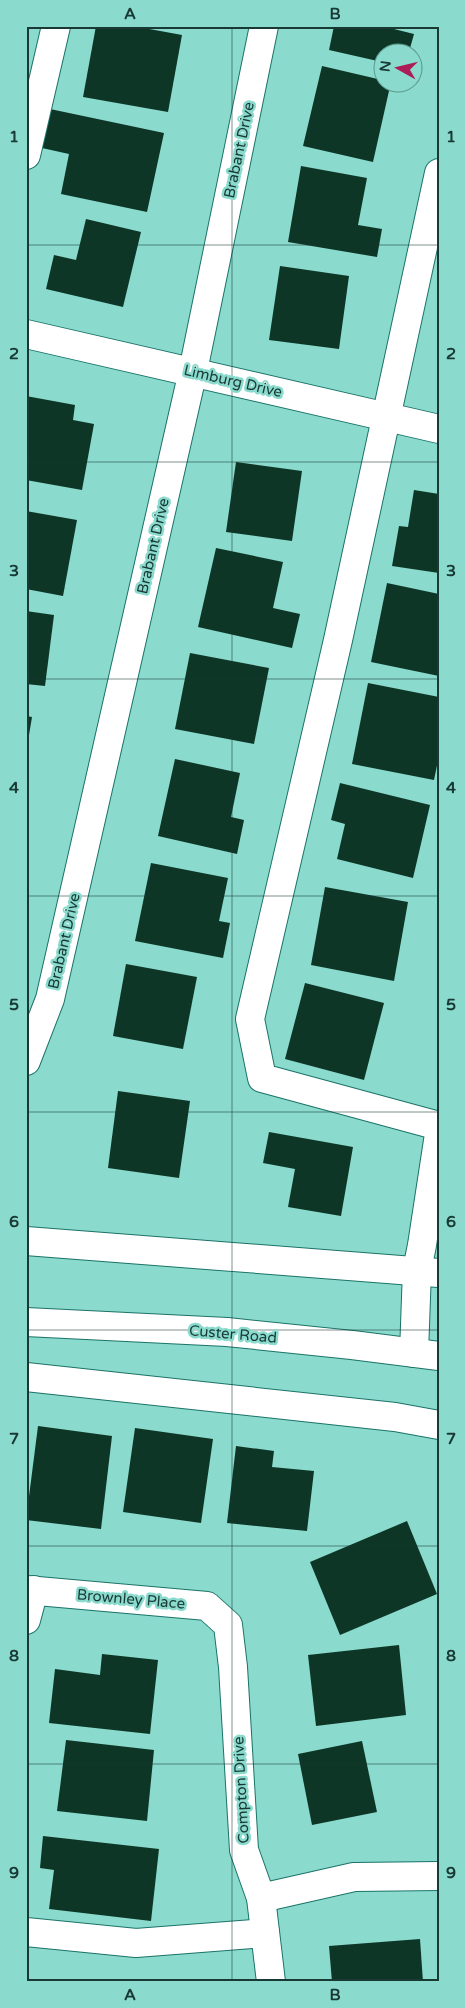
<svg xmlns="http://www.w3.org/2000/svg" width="465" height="2008" font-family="'Varela Round',sans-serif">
<rect width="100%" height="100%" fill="#8adacd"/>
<g fill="#0e3626">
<polygon points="96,26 133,26 182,35 168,112 83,97"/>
<polygon points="334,26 391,26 390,28 414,34 409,52 382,52 382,62 329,50"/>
<polygon points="322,66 382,80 382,82 391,82 373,162 303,146"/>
<polygon points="50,109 164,133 147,212 61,194 69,154 42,148"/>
<polygon points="301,166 367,178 358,225 382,229 377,257 288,242"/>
<polygon points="86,219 141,232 123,307 46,289 54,255 76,260"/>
<polygon points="280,266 349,276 339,349 269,340"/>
<polygon points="26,396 75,405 73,420 94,424 82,490 26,480"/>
<polygon points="236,462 302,471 292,541 226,532"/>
<polygon points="414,490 439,494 439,573 392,566 399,526 408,527"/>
<polygon points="26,511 77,520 63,596 26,589"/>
<polygon points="216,548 283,562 273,608 300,614 292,648 198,627"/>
<polygon points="387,583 439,594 439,676 371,662"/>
<polygon points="26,611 54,615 45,686 26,684"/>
<polygon points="190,653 269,668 254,744 175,729"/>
<polygon points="368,683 439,697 439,756 434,780 352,764"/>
<polygon points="26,716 32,717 27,747 26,747"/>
<polygon points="175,759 240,773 231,817 244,820 237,854 158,836"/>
<polygon points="340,783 430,805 413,878 337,859 345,824 331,820"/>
<polygon points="151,863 228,878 219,921 230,923 223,958 135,941"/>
<polygon points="325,887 408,902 394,981 311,965"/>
<polygon points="126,964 197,977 183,1049 113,1036"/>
<polygon points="305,983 384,1003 364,1080 285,1059"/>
<polygon points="118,1091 190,1101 179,1178 108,1168"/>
<polygon points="269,1132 353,1147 341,1216 288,1207 295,1169 263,1163"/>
<polygon points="38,1426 112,1436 101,1529 26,1520"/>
<polygon points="135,1428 213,1439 201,1523 123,1512"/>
<polygon points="236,1446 274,1451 272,1467 314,1471 307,1531 227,1523"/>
<polygon points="407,1521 437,1594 340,1635 310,1562"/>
<polygon points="399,1645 406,1715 316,1726 308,1655"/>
<polygon points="102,1654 158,1660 150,1734 49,1723 55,1669 100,1675"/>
<polygon points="66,1740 154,1750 147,1821 57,1811"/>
<polygon points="362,1741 377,1812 312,1825 298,1754"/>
<polygon points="43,1836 159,1849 151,1921 49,1909 54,1870 40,1868"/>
<polygon points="420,1939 423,1982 332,1982 329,1946"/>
</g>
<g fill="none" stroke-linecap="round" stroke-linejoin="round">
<defs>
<g id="minor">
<polyline points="26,155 56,26"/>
<polyline points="439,173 338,640 250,1019 262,1078 439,1126"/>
<polyline points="26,334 439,429"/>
<polyline points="26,1061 50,999 193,371 264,26"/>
<polyline points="414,1353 417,1270 422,1245 439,1134"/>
<polyline points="26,1377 395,1417 439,1425"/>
<polyline points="26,1590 207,1606 228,1625 233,1667 244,1850 261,1898 271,1982"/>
<polyline points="26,1620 34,1590"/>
<polyline points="261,1898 354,1877 439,1876"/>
<polyline points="26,1932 136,1943 265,1933"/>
</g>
<g id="major">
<polyline points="26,1241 439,1273"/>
<polyline points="26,1322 227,1332 352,1345 439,1356"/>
</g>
</defs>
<use href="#minor" stroke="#1b7368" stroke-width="30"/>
<use href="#major" stroke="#1b7368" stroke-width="30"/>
<use href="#minor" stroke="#fff" stroke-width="28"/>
<use href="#major" stroke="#fff" stroke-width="28"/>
</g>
<path fill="none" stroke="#183934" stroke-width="1" stroke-opacity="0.55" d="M 232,26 L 232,1982M 26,245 L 439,245M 26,462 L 439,462M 26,679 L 439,679M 26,896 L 439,896M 26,1112 L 439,1112M 26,1330 L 439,1330M 26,1546 L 439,1546M 26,1764 L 439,1764"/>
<g text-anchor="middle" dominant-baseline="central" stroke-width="5" stroke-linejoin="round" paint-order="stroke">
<g font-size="15" fill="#183934" stroke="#8adacd">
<text transform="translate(239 150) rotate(-78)">Brabant Drive</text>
<text transform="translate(233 381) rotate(13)">Limburg Drive</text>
<text transform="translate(153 546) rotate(-77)">Brabant Drive</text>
<text transform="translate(64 941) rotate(-77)">Brabant Drive</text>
<text transform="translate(233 1334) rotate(5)">Custer Road</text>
<text transform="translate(131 1599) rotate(5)">Brownley Place</text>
<text transform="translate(241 1790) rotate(-93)">Compton Drive</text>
</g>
</g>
<rect width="465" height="2008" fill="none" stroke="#8adacd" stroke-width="55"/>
<g transform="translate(398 68) rotate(278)"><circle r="24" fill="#8adacd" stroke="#5c9a90"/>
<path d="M0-4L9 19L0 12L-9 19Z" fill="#ac1d57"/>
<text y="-8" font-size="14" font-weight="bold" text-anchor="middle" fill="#183934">N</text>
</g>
<rect x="28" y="28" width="410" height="1952" fill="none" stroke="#183934" stroke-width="2"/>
<g font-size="16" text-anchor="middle" font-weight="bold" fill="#183934">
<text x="130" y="19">A</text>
<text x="335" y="19">B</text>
<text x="14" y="142">1</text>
<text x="451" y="142">1</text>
<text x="14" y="359">2</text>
<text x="451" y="359">2</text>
<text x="14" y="576">3</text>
<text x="451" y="576">3</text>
<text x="14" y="793">4</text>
<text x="451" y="793">4</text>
<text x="14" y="1010">5</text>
<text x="451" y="1010">5</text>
<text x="14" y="1227">6</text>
<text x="451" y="1227">6</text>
<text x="14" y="1444">7</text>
<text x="451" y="1444">7</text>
<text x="14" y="1661">8</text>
<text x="451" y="1661">8</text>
<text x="14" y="1878">9</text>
<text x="451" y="1878">9</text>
<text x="130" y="2000">A</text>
<text x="335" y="2000">B</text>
</g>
</svg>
